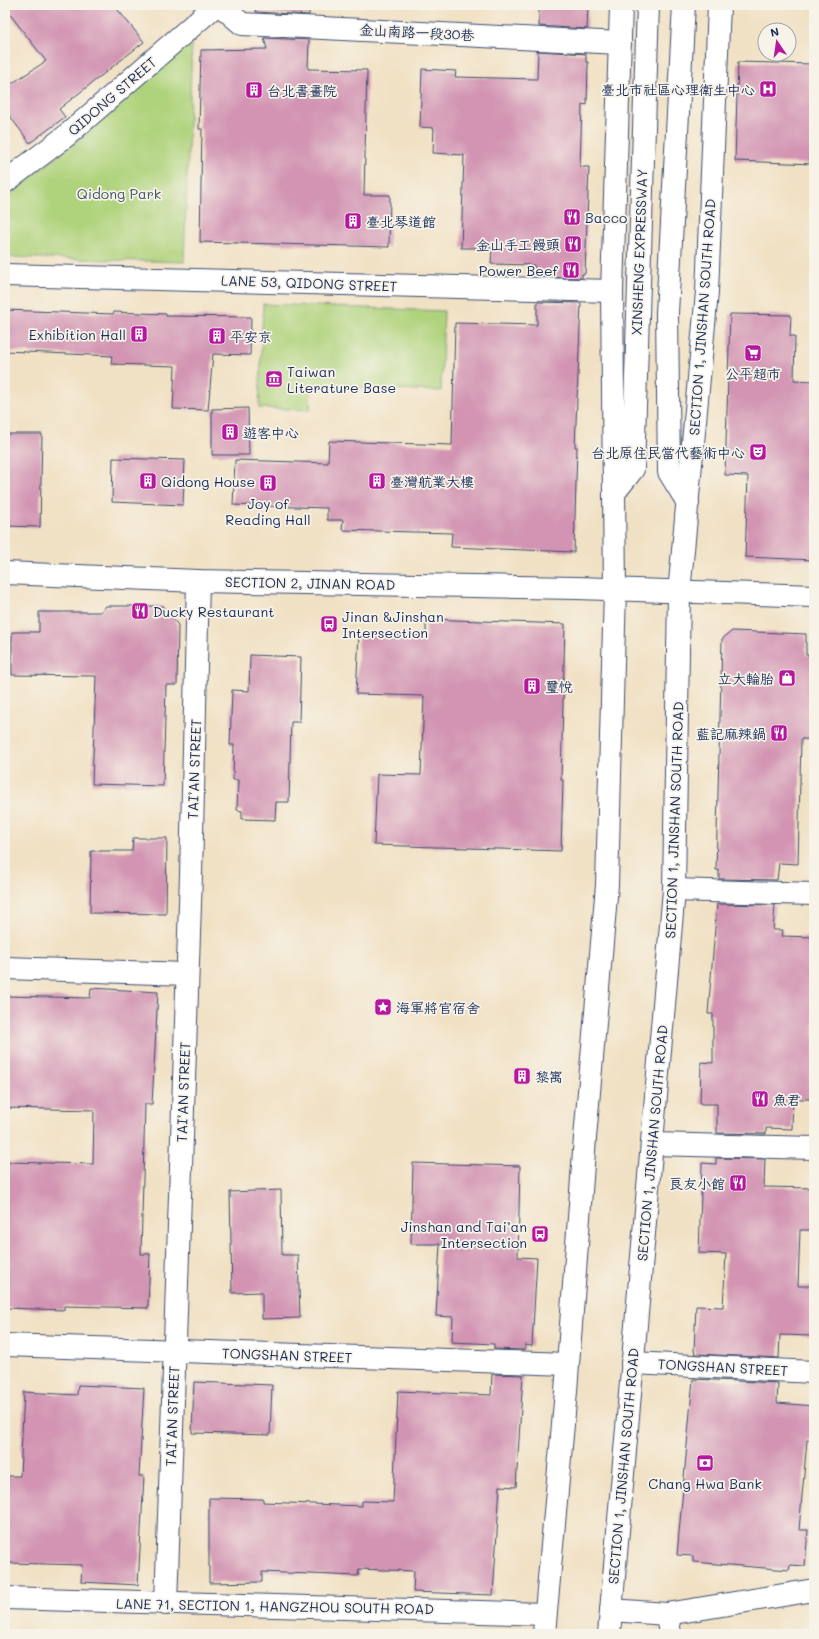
<svg xmlns="http://www.w3.org/2000/svg" width="819" height="1639" font-family="Mali,'LXGW WenKai TC',sans-serif">
<rect width="100%" height="100%" fill="#f7f3e8"/>
<filter id="ink" filterUnits="userSpaceOnUse"><feTurbulence type="fractalNoise" baseFrequency=".025" numOctaves="2"/><feDisplacementMap in="SourceGraphic" scale="8" xChannelSelector="R" yChannelSelector="G"/><feConvolveMatrix kernelMatrix="1 2 1 2 8 2 1 2 1" color-interpolation-filters="sRGB"/></filter>
<filter id="wash" filterUnits="userSpaceOnUse"><feTurbulence type="fractalNoise" baseFrequency=".012" numOctaves="4" result="noise"/><feDisplacementMap in="SourceGraphic" scale="16" xChannelSelector="R" yChannelSelector="G"/><feGaussianBlur stdDeviation="0.9" result="paint"/><feColorMatrix in="noise" values="0 0 0 0 0 0 0 0 0 0 0 0 0 0 0 0 0 1.4 0 .05"/><feComposite in="paint" operator="in"/></filter>
<g filter="url(#wash)">
<rect width="100%" height="100%" fill="#f1e1c4"/>
<g fill="#afd37c" stroke="#65816d">
<polygon points="192,40 184,262 5,257 5,198 107,117"/>
<polygon points="263,304 444,311 441,391 311,386 310,410 259,408"/>
</g>
<g id="blocks">
<g fill="#d294b2">
<polygon points="5,5 114,5 144,42 59,109 65,117 30,143 5,110 5,88 46,61 5,8"/>
<polygon points="254,5 309,5 309,15 256,12"/>
<polygon points="539,5 588,5 587,29 539,26"/>
<polygon points="264,38 309,40 308,69 367,70 364,195 390,195 389,247 200,242 202,129 199,129 201,50 267,49"/>
<polygon points="538,51 586,54 586,62 588,62 587,105 582,104 580,167 589,167 585,274 582,274 582,278 538,277 539,273 534,273 534,265 491,264 492,248 461,248 464,155 433,153 434,128 420,127 422,69 456,71 455,77 537,79"/>
<polygon points="738,62 814,64 814,164 735,161"/>
<polygon points="537,302 581,303 575,447 577,447 574,552 451,547 452,533 342,530 343,520 327,520 327,508 233,505 235,460 328,463 329,441 452,445 455,323 537,325"/>
<polygon points="5,310 113,314 114,312 166,314 166,316 251,317 250,355 213,354 208,410 173,409 175,366 111,364 112,356 5,351"/>
<polygon points="730,314 791,315 790,336 795,336 794,380 814,381 814,560 745,557 748,476 725,475"/>
<polygon points="248,408 249,455 212,455 212,409"/>
<polygon points="5,434 42,434 40,527 5,526"/>
<polygon points="113,458 185,460 183,505 112,502"/>
<polygon points="106,606 162,606 178,625 177,685 166,685 163,786 92,784 96,676 12,675 12,632 39,632 39,612 101,612"/>
<polygon points="426,619 565,624 561,780 563,780 561,851 374,845 377,774 421,775 424,696 356,694 359,634 426,636"/>
<polygon points="732,631 806,634 806,655 814,655 814,739 801,739 798,864 779,863 777,880 719,879 719,870 716,870 722,639"/>
<polygon points="250,655 301,657 299,722 291,722 289,802 276,802 275,820 242,819 242,811 237,810 238,780 233,780 234,745 230,745 232,690 249,691"/>
<polygon points="133,838 167,838 166,914 90,913 91,851 132,851"/>
<polygon points="717,904 775,905 773,930 783,930 782,936 814,937 814,1099 793,1099 792,1129 766,1128 766,1134 717,1133 717,1104 700,1104 701,1062 713,1063 713,1014 708,1014"/>
<polygon points="91,988 158,992 152,1104 145,1104 141,1254 150,1254 148,1308 64,1306 64,1310 5,1308 5,1162 93,1164 94,1110 5,1108 5,996 90,998"/>
<polygon points="716,1158 765,1159 764,1187 814,1188 814,1230 800,1230 798,1286 814,1286 814,1336 780,1335 779,1358 695,1354 694,1351 696,1306 723,1307 726,1254 699,1253 702,1163 716,1164"/>
<polygon points="413,1163 520,1166 518,1257 537,1258 532,1346 525,1345 525,1350 494,1349 494,1344 452,1342 453,1317 436,1316 440,1244 411,1244"/>
<polygon points="281,1190 282,1255 298,1255 300,1318 262,1319 262,1292 232,1293 230,1192"/>
<polygon points="492,1374 523,1375 516,1487 500,1486 493,1595 413,1592 414,1571 359,1569 358,1576 262,1572 262,1582 209,1583 209,1498 263,1499 263,1502 362,1506 362,1501 393,1502 398,1391 491,1395"/>
<polygon points="693,1379 778,1383 777,1403 814,1406 814,1441 807,1440 799,1530 808,1530 805,1566 790,1565 789,1570 693,1562 693,1556 677,1555"/>
<polygon points="194,1382 272,1385 270,1435 192,1433"/>
<polygon points="78,1385 144,1388 139,1476 144,1476 138,1585 81,1582 82,1565 8,1563 8,1553 5,1553 5,1476 20,1476 24,1392 77,1395"/>
</g>
</g>
</g>
<g filter="url(#ink)">
<use href="#blocks" fill-opacity="0" stroke="#3b4a6d" stroke-width="1"/>
<g fill="none" stroke-linecap="round" stroke-linejoin="round">
<defs>
<g id="street">
<polyline points="220,5 242,24 620,43"/>
<polyline points="5,182 66,136 216,5"/>
<polyline points="5,275 612,291"/>
<polyline points="674,890 814,894"/>
<polyline points="5,968 187,974"/>
<polyline points="653,1144 814,1148"/>
<polyline points="5,1345 568,1364"/>
<polyline points="632,1363 814,1372"/>
<polyline points="5,1598 545,1614"/>
<polyline points="166,1604 191,875 198,581"/>
<polyline points="611,1610 667,1614 814,1590"/>
<polyline points="667,1614 670,1634"/>
</g>
<g id="secondary">
<polyline points="5,573 198,581 577,588 814,596"/>
<polyline points="544,1634 566,1391 585,1138 607,885 615,590 612,291 621,5"/>
<polyline points="609,1634 674,890 679,593 707,292 719,5"/>
</g>
<g id="highway">
<polyline points="684,5 667,313 669,472 688,503"/>
<polyline points="614,493 633,469 648,5"/>
</g>
</defs>
<use href="#street" stroke="#3b4a6d" stroke-width="24"/>
<use href="#secondary" stroke="#3b4a6d" stroke-width="24"/>
<use href="#highway" stroke="#3b4a6d" stroke-width="24"/>
<use href="#street" stroke="#fff" stroke-width="22"/>
<use href="#secondary" stroke="#fff" stroke-width="22"/>
<use href="#highway" stroke="#fff" stroke-width="22"/>
</g>
</g>
<defs>
<symbol id="hospital-square" viewBox="-11 -11 22 22"><rect x="-9" y="-9" width="18" height="18" rx="4" fill="#b5179e" stroke="#f7f3e8"/><path d="M-5-5h3v3.5h4V-5h3V5h-3V1.5h-4V5h-3Z" fill="#fff"/></symbol>
<symbol id="building-square" viewBox="-11 -11 22 22"><rect x="-9" y="-9" width="18" height="18" rx="4" fill="#b5179e" stroke="#f7f3e8"/><path d="M-4-6H4V6H1V3H-1V6H-4ZM-2.5-4.3h1.7v1.8h-1.7ZM.8-4.3h1.7v1.8H.8ZM-2.5-1h1.7V.8h-1.7ZM.8-1h1.7V.8H.8Z" fill="#fff"/></symbol>
<symbol id="restaurant-square" viewBox="-11 -11 22 22"><rect x="-9" y="-9" width="18" height="18" rx="4" fill="#b5179e" stroke="#f7f3e8"/><path d="M-5-6h1v4h1v-4h1v4h1v-4h1v5L-1.5 .5V6h-2V.5L-5-1ZM5-6V6H3V1.5H1.5Q1.5-4 5-6Z" fill="#fff"/></symbol>
<symbol id="supermarket-square" viewBox="-11 -11 22 22"><rect x="-9" y="-9" width="18" height="18" rx="4" fill="#b5179e" stroke="#f7f3e8"/><path d="M-6-5.5h2.5l.6 2H6L4.5 2H-2.5L-4.4-4H-6ZM-1.5 3.2a1.3 1.3 0 1 0 .1 0ZM3 3.2a1.3 1.3 0 1 0 .1 0Z" fill="#fff"/></symbol>
<symbol id="museum-square" viewBox="-11 -11 22 22"><rect x="-9" y="-9" width="18" height="18" rx="4" fill="#b5179e" stroke="#f7f3e8"/><path d="M0-6L6-3V-2H-6V-3ZM-5-1h2V3h-2ZM-1-1h2V3h-2ZM3-1h2V3H3ZM-6 4H6V6H-6Z" fill="#fff"/></symbol>
<symbol id="theatre-square" viewBox="-11 -11 22 22"><rect x="-9" y="-9" width="18" height="18" rx="4" fill="#b5179e" stroke="#f7f3e8"/><path d="M-5-5.5Q0-4 5-5.5V0Q5 5 0 6Q-5 5-5 0ZM-3.3-2.5H-1v1.5H-3.3ZM1-2.5H3.3v1.5H1ZM-2.8 1Q0 5.5 2.8 1Z" fill="#fff"/></symbol>
<symbol id="bus-square" viewBox="-11 -11 22 22"><rect x="-9" y="-9" width="18" height="18" rx="4" fill="#b5179e" stroke="#f7f3e8"/><path d="M-5-6H5V4H4V6H2V4H-2V6H-4V4H-5ZM-3.5-4V0h7V-4ZM-3.5 1.2v1.5H-2V1.2ZM2 1.2v1.5H3.5V1.2Z" fill="#fff"/></symbol>
<symbol id="shop-square" viewBox="-11 -11 22 22"><rect x="-9" y="-9" width="18" height="18" rx="4" fill="#b5179e" stroke="#f7f3e8"/><path d="M-5-2.5h2.3a2.7 3.5 0 0 1 5.4 0H5L5.5 6h-11ZM-1.5-2.5h3a1.5 2.3 0 0 0-3 0Z" fill="#fff"/></symbol>
<symbol id="sight-square" viewBox="-11 -11 22 22"><rect x="-9" y="-9" width="18" height="18" rx="4" fill="#b5179e" stroke="#f7f3e8"/><path d="M0-6L1.8-2.2L6-1.7L2.9 1.2L3.7 5.4L0 3.3L-3.7 5.4L-2.9 1.2L-6-1.7L-1.8-2.2Z" fill="#fff"/></symbol>
<symbol id="bank-square" viewBox="-11 -11 22 22"><rect x="-9" y="-9" width="18" height="18" rx="4" fill="#b5179e" stroke="#f7f3e8"/><path d="M-6-4H6V4H-6ZM0-2.3a2.3 2.3 0 1 0 0 4.6a2.3 2.3 0 1 0 0-4.6Z" fill="#fff"/></symbol>
</defs>
<g fill-rule="evenodd">
<use href="#hospital-square" x="758" y="79" width="20" height="20"/>
<use href="#building-square" x="244" y="80" width="20" height="20"/>
<use href="#restaurant-square" x="562" y="207" width="20" height="20"/>
<use href="#building-square" x="343" y="211" width="20" height="20"/>
<use href="#restaurant-square" x="563" y="234" width="20" height="20"/>
<use href="#restaurant-square" x="561" y="260" width="20" height="20"/>
<use href="#building-square" x="129" y="324" width="20" height="20"/>
<use href="#building-square" x="207" y="326" width="20" height="20"/>
<use href="#supermarket-square" x="743" y="343" width="20" height="20"/>
<use href="#museum-square" x="264" y="369" width="20" height="20"/>
<use href="#building-square" x="220" y="422" width="20" height="20"/>
<use href="#theatre-square" x="748" y="442" width="20" height="20"/>
<use href="#building-square" x="138" y="471" width="20" height="20"/>
<use href="#building-square" x="367" y="471" width="20" height="20"/>
<use href="#building-square" x="258" y="473" width="20" height="20"/>
<use href="#restaurant-square" x="130" y="601" width="20" height="20"/>
<use href="#bus-square" x="319" y="614" width="20" height="20"/>
<use href="#shop-square" x="777" y="668" width="20" height="20"/>
<use href="#building-square" x="522" y="676" width="20" height="20"/>
<use href="#restaurant-square" x="769" y="723" width="20" height="20"/>
<use href="#sight-square" x="373" y="997" width="20" height="20"/>
<use href="#building-square" x="512" y="1066" width="20" height="20"/>
<use href="#restaurant-square" x="750" y="1089" width="20" height="20"/>
<use href="#restaurant-square" x="728" y="1173" width="20" height="20"/>
<use href="#bus-square" x="530" y="1224" width="20" height="20"/>
<use href="#bank-square" x="695" y="1453" width="20" height="20"/>
</g>
<g text-anchor="middle" dominant-baseline="central" stroke-width="3.5" stroke-linejoin="round" paint-order="stroke">
<g font-size="14" fill="#1b2f5e" stroke="#f7f3e8">
<text transform="translate(417 32) rotate(3)">金山南路一段30巷</text>
<text transform="translate(112 96) rotate(-41)">QIDONG STREET</text>
<text transform="translate(639 252) rotate(-88)">XINSHENG EXPRESSWAY</text>
<text transform="translate(309 283) rotate(2)">LANE 53, QIDONG STREET</text>
<text transform="translate(702 317) rotate(-86)">SECTION 1, JINSHAN SOUTH ROAD</text>
<text transform="translate(310 583) rotate(1)">SECTION 2, JINAN ROAD</text>
<text transform="translate(194 769) rotate(-88)">TAI’AN STREET</text>
<text transform="translate(674 820) rotate(-88)">SECTION 1, JINSHAN SOUTH ROAD</text>
<text transform="translate(183 1092) rotate(-88)">TAI’AN STREET</text>
<text transform="translate(652 1143) rotate(-85)">SECTION 1, JINSHAN SOUTH ROAD</text>
<text transform="translate(287 1355) rotate(2)">TONGSHAN STREET</text>
<text transform="translate(723 1367) rotate(3)">TONGSHAN STREET</text>
<text transform="translate(172 1416) rotate(-88)">TAI’AN STREET</text>
<text transform="translate(623 1466) rotate(-85)">SECTION 1, JINSHAN SOUTH ROAD</text>
<text transform="translate(275 1606) rotate(1)">LANE 71, SECTION 1, HANGZHOU SOUTH ROAD</text>
</g>
<g font-size="14" fill="#1b2f5e" stroke="#f7f3e8" text-anchor="start">
<text x="755" y="89" text-anchor="end">臺北市社區心理衛生中心</text>
<text x="267" y="90">台北書畫院</text>
<text x="585" y="217">Bacco</text>
<text x="366" y="221">臺北琴道館</text>
<text x="560" y="244" text-anchor="end">金山手工饅頭</text>
<text x="558" y="270" text-anchor="end">Power Beef</text>
<text x="126" y="334" text-anchor="end">Exhibition Hall</text>
<text x="230" y="336">平安京</text>
<text x="287" y="371">Taiwan<tspan x="287" dy="16">Literature Base</tspan></text>
<text x="753" y="373" text-anchor="middle">公平超市</text>
<text x="243" y="432">遊客中心</text>
<text x="745" y="452" text-anchor="end">台北原住民當代藝術中心</text>
<text x="161" y="481">Qidong House</text>
<text x="390" y="481">臺灣航業大樓</text>
<text x="268" y="503" text-anchor="middle">Joy of<tspan x="268" dy="16">Reading Hall</tspan></text>
<text x="153" y="611">Ducky Restaurant</text>
<text x="342" y="616">Jinan &amp;Jinshan<tspan x="342" dy="16">Intersection</tspan></text>
<text x="774" y="678" text-anchor="end">立大輪胎</text>
<text x="545" y="686">璽悅</text>
<text x="766" y="733" text-anchor="end">藍記麻辣鍋</text>
<text x="396" y="1007">海軍將官宿舍</text>
<text x="535" y="1076">黎寓</text>
<text x="773" y="1099">魚君</text>
<text x="725" y="1183" text-anchor="end">良友小館</text>
<text x="527" y="1226" text-anchor="end">Jinshan and Tai’an<tspan x="527" dy="16">Intersection</tspan></text>
<text x="705" y="1483" text-anchor="middle">Chang Hwa Bank</text>
</g>
<g font-size="14" fill="#405866" stroke="#f7f3e8">
<text x="119" y="193">Qidong Park</text>
</g>
</g>
<rect width="819" height="1639" fill="none" stroke="#f7f3e8" stroke-width="20"/>
<g transform="translate(777 42) rotate(347)"><circle r="19" fill="#f7f3e8" stroke="#9fa5b1"/>
<path d="M0-3L7 15L0 10L-7 15Z" fill="#b5179e"/>
<text y="-6" font-size="11" font-weight="bold" text-anchor="middle" fill="#1b2f5e">N</text>
</g>
</svg>
